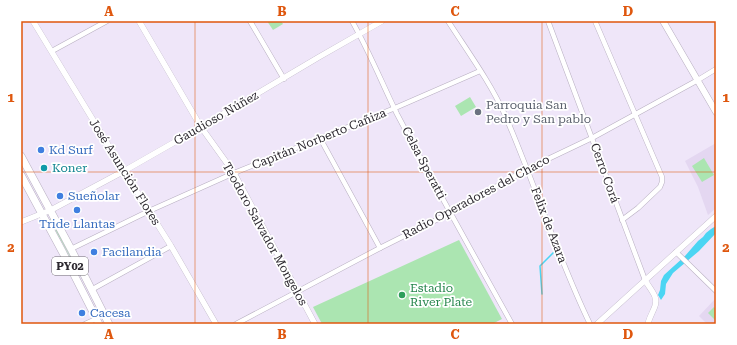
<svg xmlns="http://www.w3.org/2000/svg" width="737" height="345" font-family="'Roboto Serif',serif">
<rect width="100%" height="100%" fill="#efe6f9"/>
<g fill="#e4d7f1">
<polygon points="716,143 716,208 708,215 698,187 685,161"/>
<polygon points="716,298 716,324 707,324 699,316"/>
</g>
<g fill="#abe5b1">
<polygon points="267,21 281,21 283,24 273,30"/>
<polygon points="470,97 476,107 461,116 455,106"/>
<polygon points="704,158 714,175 702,182 692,166"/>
<polygon points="51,219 84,283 50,220"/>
<polygon points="459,240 502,319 492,324 322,324 313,307"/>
<polygon points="714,307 716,309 716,321 708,313"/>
</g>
<polygon fill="#4bd5f3" points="716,226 716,233 699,251 673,273 666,284 665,294 661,300 658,295 660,290 661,281 664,275 685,256 698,241 703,237 706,233 711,229"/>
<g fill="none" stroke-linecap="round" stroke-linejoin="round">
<polyline stroke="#4bd5f3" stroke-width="1.5" points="542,294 540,266 554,252"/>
<defs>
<g id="minor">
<polyline points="250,21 284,79"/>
<path d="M 352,21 C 369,51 382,83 397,114 C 434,184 473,254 512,324"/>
<path d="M 448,21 C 468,52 490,82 505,115 C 535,184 557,256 590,324"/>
<polyline points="548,21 645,280"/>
<polyline points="595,21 662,177 662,182 660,187 638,208 622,220"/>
<polyline points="52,51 107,21"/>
<polyline points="320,138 380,248"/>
<polyline points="71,249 149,211 234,173 395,108 480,71"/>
<polyline points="676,252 716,291"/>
<polyline points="91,290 171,246"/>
<polyline points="85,324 96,319"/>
<polyline points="236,324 380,248 450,213 527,169 592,138 698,80 716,69"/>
</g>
<g id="tertiary">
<polyline points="33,21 124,171 171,246 216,324"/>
<polyline points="139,21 201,127 234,173 315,324"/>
<polyline points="21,222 51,210 124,171 201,127 319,57 382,21"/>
<path d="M 645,280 C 649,288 659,297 655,306 C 653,312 649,318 648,324"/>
<polyline points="597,324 716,216"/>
</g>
<polyline id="secondary" points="663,21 716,112"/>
<g id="trunk">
<polyline points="21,156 71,249 109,324"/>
<polyline points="21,175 63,253 99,324"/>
</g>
</defs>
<use href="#minor" stroke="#b8afc1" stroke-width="5.5"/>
<use href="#tertiary" stroke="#b8afc1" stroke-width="6"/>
<use href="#secondary" stroke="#b8afc1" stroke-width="7"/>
<use href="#trunk" stroke="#b8afc1" stroke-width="8"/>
<use href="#minor" stroke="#fff" stroke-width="4.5"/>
<use href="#tertiary" stroke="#fff" stroke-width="5.5"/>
<use href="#secondary" stroke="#fff" stroke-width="6"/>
<use href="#trunk" stroke="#fff" stroke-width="7"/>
</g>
<path fill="none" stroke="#df570e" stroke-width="1" stroke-opacity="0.55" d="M 195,21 L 195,324M 368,21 L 368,324M 542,21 L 542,324M 21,172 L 716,172"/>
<circle fill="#6b7280" stroke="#fff" stroke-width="1.5" cx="478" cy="112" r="4"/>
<g fill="#3f7fe0" stroke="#fff" stroke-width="1.5">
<circle cx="41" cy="150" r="4"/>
<circle cx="60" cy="196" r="4"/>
<circle cx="77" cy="210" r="4"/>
<circle cx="94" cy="252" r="4"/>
<circle cx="82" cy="313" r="4"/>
</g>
<circle fill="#0f9aa8" stroke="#fff" stroke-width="1.5" cx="44" cy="168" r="4"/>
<circle fill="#2e9e5b" stroke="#fff" stroke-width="1.5" cx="402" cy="295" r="4"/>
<g text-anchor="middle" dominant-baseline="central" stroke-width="3.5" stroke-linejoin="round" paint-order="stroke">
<rect fill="#fff" stroke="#6c696e" stroke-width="1" x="52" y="257" width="36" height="18" rx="3"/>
<g font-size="11" font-weight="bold" fill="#2d2930">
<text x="70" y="266">PY02</text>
</g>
<g font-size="12" fill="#5b616d" stroke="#fff" text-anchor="start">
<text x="486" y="105">Parroquia San<tspan x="486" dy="14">Pedro y San pablo</tspan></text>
</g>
<g font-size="12" fill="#2d2930" stroke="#fff">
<text transform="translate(216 118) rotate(-30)">Gaudioso Núñez</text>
<text transform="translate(319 139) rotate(-22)">Capitán Norberto Cañiza</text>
<text transform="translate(424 163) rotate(62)">Celsa Speratti</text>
<text transform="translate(125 172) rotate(58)">José Asunción Flores</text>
<text transform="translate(605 173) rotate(70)">Cerro Corá</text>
<text transform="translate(476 197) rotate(-28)">Radio Operadores del Chaco</text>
<text transform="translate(549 225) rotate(69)">Felix de Azara</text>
<text transform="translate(265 234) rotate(61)">Teodoro Salvador Mongelos</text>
</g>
<g font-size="12" fill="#366cbe" stroke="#fff" text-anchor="start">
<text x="49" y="150">Kd Surf</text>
<text x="68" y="196">Sueñolar</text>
<text x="77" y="224" text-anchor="middle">Tride Llantas</text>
<text x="102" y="252">Facilandia</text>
<text x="90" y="313">Cacesa</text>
</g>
<g font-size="12" fill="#0d838f" stroke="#fff" text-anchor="start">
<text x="52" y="168">Koner</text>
</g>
<g font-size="12" fill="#27864d" stroke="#fff" text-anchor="start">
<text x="410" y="288">Estadio<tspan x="410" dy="14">River Plate</tspan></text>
</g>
</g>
<rect width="737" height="345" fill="none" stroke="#ffffff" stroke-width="44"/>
<rect x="22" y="22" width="693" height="301" fill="none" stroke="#df570e" stroke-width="1.5"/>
<g font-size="13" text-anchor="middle" font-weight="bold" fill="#df570e">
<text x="109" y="16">A</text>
<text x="282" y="16">B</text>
<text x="455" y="16">C</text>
<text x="628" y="16">D</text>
<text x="11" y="102">1</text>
<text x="726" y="102">1</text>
<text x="11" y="252">2</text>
<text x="726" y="252">2</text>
<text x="109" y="339">A</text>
<text x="282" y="339">B</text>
<text x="455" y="339">C</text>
<text x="628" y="339">D</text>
</g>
</svg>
